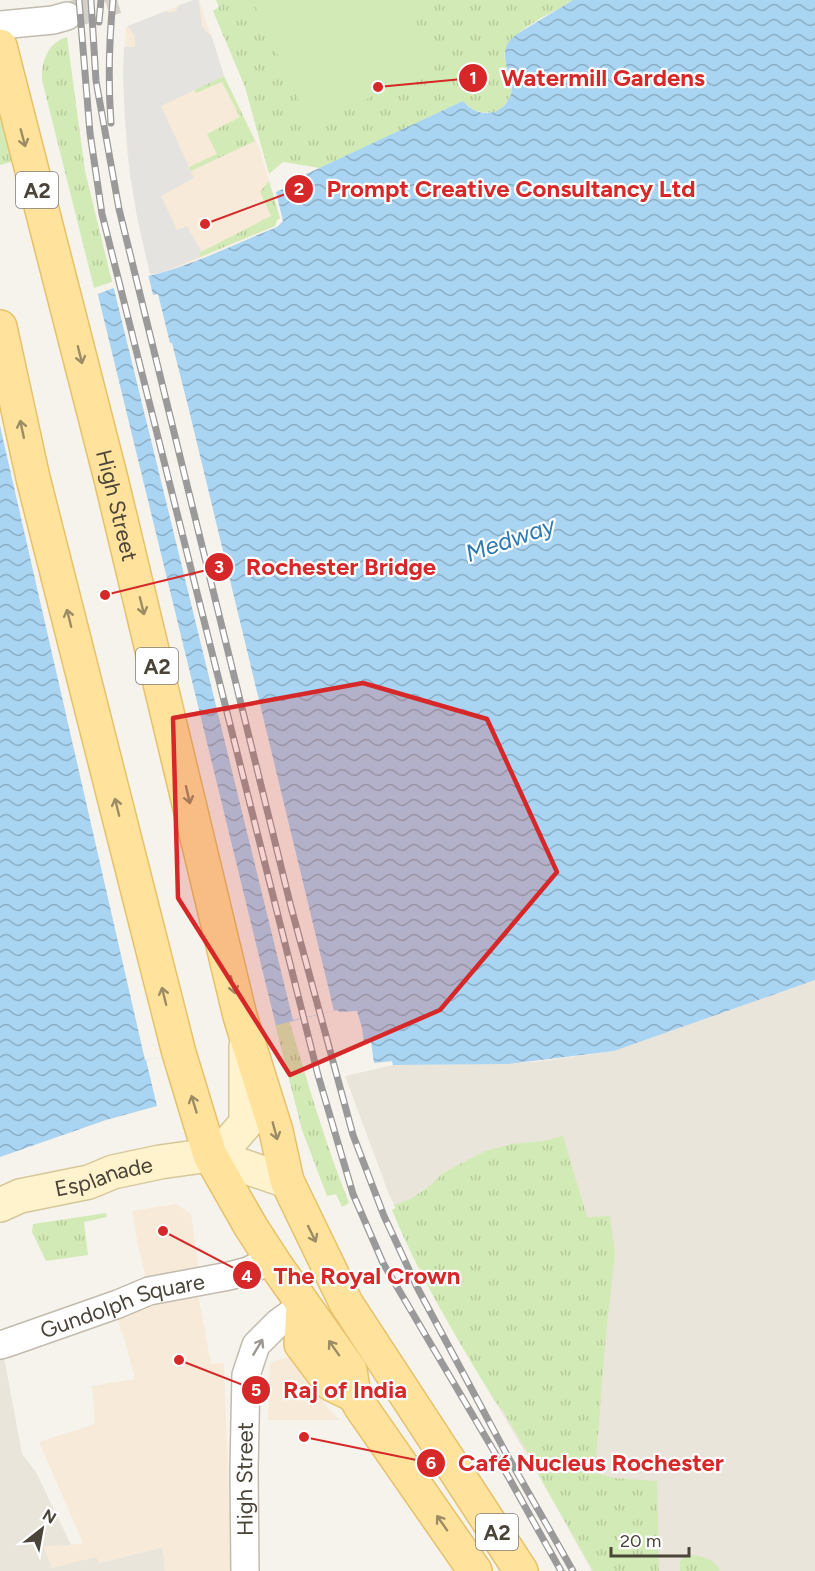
<svg xmlns="http://www.w3.org/2000/svg" width="815" height="1571" font-family="Figtree,sans-serif">
<defs>
<pattern id="grass-tufts" width="24" height="20" patternUnits="userSpaceOnUse" patternTransform="scale(1.5)"><rect width="24" height="20" fill="#d2eab5"/><path d="M3 7l-1-3M5 7V3M7 7l1-3M15 17l-1-3M17 17v-4M19 17l1-3" fill="none" stroke="#b6ca9c"/></pattern>
<pattern id="water-waves" width="16" height="10" patternUnits="userSpaceOnUse" patternTransform="scale(1.5)"><rect width="16" height="10" fill="#a9d4f2"/><path d="M0 5q4-4 8 0t8 0" fill="none" stroke="#8caec5"/></pattern>
</defs>
<rect width="100%" height="100%" fill="#f6f3ec"/>
<g fill="#eae5da">
<polygon points="815,980 815,1571 592,1571 538,1474 453,1330 388,1192 345,1076 393,1065 420,1065 534,1062 614,1051"/>
<polygon points="0,1350 3,1352 22,1454 36,1472 71,1545 43,1547 97,1557 100,1563 163,1547 165,1571 0,1571"/>
</g>
<g fill="#f7ead8">
<polygon points="193,0 199,0 224,76 259,147 280,218 277,220 275,226 186,264 160,273 150,274 137,217 127,153 123,73 126,27"/>
<polygon points="176,1204 191,1214 199,1269 147,1282 138,1245 132,1211"/>
<polygon points="198,1294 211,1364 224,1363 231,1571 165,1571 163,1547 99,1563 96,1557 52,1568 43,1546 71,1545 83,1543 39,1442 95,1424 92,1386 135,1379 123,1333 121,1333 118,1316 136,1309"/>
<polygon points="290,1356 326,1406 339,1420 268,1420 270,1363"/>
</g>
<g fill="url(#grass-tufts)">
<path d="M 216,0 L 573,0 C 554,12 521,26 508,44 C 495,62 524,84 504,106 C 498,112 490,114 482,112 C 474,111 468,107 463,101 L 320,168 L 283,162 L 269,174 L 245,87 L 213,11 L 219,7 Z"/>
<path d="M 67,37 L 85,171 L 112,282 L 94,288 L 42,80 C 41,62 48,42 67,37 Z"/>
<polygon points="224,76 255,141 191,171 189,167 217,154 207,134 240,117 222,82 196,93 194,90"/>
<polygon points="0,101 15,161 0,165"/>
<polygon points="269,181 280,218 277,220 275,226 200,257 199,253 271,216 260,192"/>
<path d="M 288,1017 C 307,1080 325,1143 349,1203 L 342,1207 L 336,1194 L 327,1196 L 302,1130 L 274,1020 Z"/>
<path d="M 563,1136 L 587,1217 L 610,1216 L 615,1253 L 605,1345 L 595,1473 L 614,1478 L 657,1481 L 659,1571 L 593,1571 L 538,1474 L 540,1473 L 503,1411 L 494,1400 C 457,1339 419,1276 392,1210 L 395,1208 L 394,1205 L 411,1199 L 431,1185 L 443,1173 L 485,1151 L 512,1144 L 543,1141 Z"/>
<polygon points="106,1213 107,1217 84,1222 88,1255 46,1261 32,1232 33,1224"/>
<path d="M 687,1555 C 702,1555 713,1558 720,1571 L 680,1571 L 680,1561 Z"/>
</g>
<polygon fill="#d2eab5" points="262,0 406,0 437,65 311,126 254,4"/>
<polygon fill="#e5e3e0" points="193,0 199,0 202,26 208,34 211,34 224,76 161,106 194,178 161,196 177,230 187,226 201,251 199,253 200,257 160,273 150,274 137,217 130,175 125,121 123,73 124,47 135,47 135,36 128,26 166,11 170,13 176,11 178,6"/>
<path fill="url(#water-waves)" d="M 573,0 L 815,0 L 815,980 L 614,1051 L 507,1064 L 393,1065 L 392,1061 L 374,1063 L 371,1042 L 364,1043 L 362,1028 L 357,1011 L 339,1012 L 338,1010 L 334,1011 C 271,1025 209,1046 146,1060 L 157,1106 L 106,1120 L 0,1157 L 0,331 L 140,278 C 188,268 232,245 277,227 L 283,221 L 276,192 L 285,188 L 285,184 L 463,101 C 470,109 477,113 487,113 C 494,113 499,110 504,106 C 521,87 504,73 505,53 C 505,44 511,39 517,34 Z"/>
<g fill="#f6f3ec">
<polygon points="148,274 153,295 158,294 170,343 172,343 189,410 334,1011 293,1020 113,285"/>
<polygon points="97,291 276,1026 179,1053 145,1060 0,426 0,328"/>
</g>
<g fill="none" stroke-linecap="round" stroke-linejoin="round">
<polyline stroke="#d4d0c8" stroke-width="27" stroke-dasharray="27 14" stroke-linecap="butt" points="67,16 117,0"/>
<defs>
<g id="street">
<polyline points="0,25 53,20 67,16"/>
<path id="s1" d="M 0,1345 L 7,1343 L 118,1304 L 149,1291 L 229,1276 L 248,1271 L 272,1259"/>
<path id="s2" d="M 245,1571 L 244,1470 L 246,1375 L 256,1345 L 278,1323 L 303,1305"/>
</g>
<g id="secondary">
<polyline points="210,1155 287,1181"/>
<path id="s3" d="M 0,1205 L 20,1196 L 89,1182 L 113,1172 L 160,1162 L 210,1155 L 227,1145 L 246,1123 L 246,1046"/>
</g>
<g id="primary">
<path id="s4" d="M 0,46 L 111,479 L 240,1016 L 276,1131 L 287,1181 L 346,1303 L 521,1571"/>
<polyline points="0,327 33,478 179,1053 210,1155 251,1227 277,1267 350,1370 354,1395 361,1407 475,1571"/>
<polyline points="303,1305 301,1344 331,1384 354,1395"/>
</g>
</defs>
<use href="#street" stroke="#c2bbae" stroke-width="30"/>
<use href="#secondary" stroke="#d6c79b" stroke-width="36"/>
<use href="#primary" stroke="#e6c16a" stroke-width="36"/>
<use href="#street" stroke="#fff" stroke-width="27"/>
<use href="#secondary" stroke="#fff3cd" stroke-width="33"/>
<use href="#primary" stroke="#ffe39c" stroke-width="33"/>
<defs>
<g id="rail">
<polyline points="79,0 90,133 102,214 318,1075 353,1194 383,1263 495,1453 561,1571"/>
<polyline points="91,0 96,81 119,209 291,907 353,1135 384,1216 418,1289 507,1455 573,1571"/>
<polyline points="99,22 101,0"/>
<path d="M 111,123 C 108,82 109,41 113,0"/>
</g>
</defs>
<use href="#rail" stroke="#9a9a9a" stroke-width="7"/>
<use href="#rail" stroke="#fff" stroke-width="4.5" stroke-dasharray="14" stroke-linecap="butt"/>
</g>
<defs><path id="oneway-shaft" d="M-6 0H5M1.5-3L5.5 0L1.5 3" fill="none" stroke-width="1.6" stroke-linecap="round" stroke-linejoin="round" transform="scale(1.5)"/></defs>
<g stroke="#9c8c66">
<use href="#oneway-shaft" transform="translate(23 138) rotate(75)"/>
<use href="#oneway-shaft" transform="translate(80 355) rotate(76)"/>
<use href="#oneway-shaft" transform="translate(22 429) rotate(-102)"/>
<use href="#oneway-shaft" transform="translate(142 606) rotate(76)"/>
<use href="#oneway-shaft" transform="translate(69 618) rotate(-104)"/>
<use href="#oneway-shaft" transform="translate(188 795) rotate(77)"/>
<use href="#oneway-shaft" transform="translate(117 807) rotate(-104)"/>
<use href="#oneway-shaft" transform="translate(233 985) rotate(76)"/>
<use href="#oneway-shaft" transform="translate(164 996) rotate(-104)"/>
<use href="#oneway-shaft" transform="translate(194 1104) rotate(-107)"/>
<use href="#oneway-shaft" transform="translate(275 1131) rotate(75)"/>
<use href="#oneway-shaft" transform="translate(312 1234) rotate(64)"/>
<use href="#oneway-shaft" transform="translate(334 1348) rotate(-125)"/>
<use href="#oneway-shaft" transform="translate(442 1523) rotate(-125)"/>
</g>
<use stroke="#9c9892" href="#oneway-shaft" transform="translate(258 1347) rotate(-59)"/>
<path fill="#d62828" fill-opacity="0.2" stroke="#d62828" stroke-width="4.5" stroke-linejoin="round" d="M 363,683 L 487,719 L 557,872 L 440,1010 L 290,1075 L 178,898 L 173,718 Z"/>
<g text-anchor="middle" dominant-baseline="central" stroke-width="4.5" stroke-linejoin="round" paint-order="stroke">
<g fill="#fff" stroke="#817c74" stroke-width="1.5">
<rect x="16" y="172" width="42" height="36" rx="4.5"/>
<rect x="136" y="648" width="42" height="36" rx="4.5"/>
<rect x="476" y="1514" width="42" height="36" rx="4.5"/>
</g>
<g font-size="21" font-weight="bold" fill="#4b4439">
<text x="37" y="190">A2</text>
<text x="157" y="666">A2</text>
<text x="497" y="1532">A2</text>
</g>
<g font-size="22" fill="#4b4439" stroke="#fff">
<text stroke="none"><textPath href="#s4" startOffset="474">High Street</textPath></text>
<text stroke="none"><textPath href="#s3" startOffset="108">Esplanade</textPath></text>
<text stroke="none"><textPath href="#s1" startOffset="129">Gundolph Square</textPath></text>
<text stroke="none"><textPath href="#s2" startOffset="92">High Street</textPath></text>
</g>
<g font-size="24" font-style="italic" fill="#2e7ab2" stroke="#fff">
<text transform="translate(510 539) rotate(-19)">Medway</text>
</g>
</g>
<path fill="none" stroke="#d62828" stroke-width="2" d="M378 87L473 78M205 224L299 189M105 595L219 567M163 1231L247 1275M179 1360L256 1390M304 1437L431 1463"/>
<g fill="#d62828" stroke="#fff" stroke-width="2">
<circle cx="378" cy="87" r="6"/>
<circle cx="205" cy="224" r="6"/>
<circle cx="105" cy="595" r="6"/>
<circle cx="163" cy="1231" r="6"/>
<circle cx="179" cy="1360" r="6"/>
<circle cx="304" cy="1437" r="6"/>
<circle cx="473" cy="78" r="15"/>
<circle cx="299" cy="189" r="15"/>
<circle cx="219" cy="567" r="15"/>
<circle cx="247" cy="1275" r="15"/>
<circle cx="256" cy="1390" r="15"/>
<circle cx="431" cy="1463" r="15"/>
</g>
<g font-size="18" text-anchor="middle" font-weight="bold" fill="#fff">
<text x="473" y="84">1</text>
<text x="299" y="195">2</text>
<text x="219" y="573">3</text>
<text x="247" y="1282">4</text>
<text x="256" y="1396">5</text>
<text x="431" y="1469">6</text>
</g>
<g font-size="24" text-anchor="middle" font-weight="bold" fill="#d62828" stroke="#fff" stroke-width="4.5" stroke-linejoin="round" paint-order="stroke">
<text x="603" y="86">Watermill Gardens</text>
<text x="511" y="197">Prompt Creative Consultancy Ltd</text>
<text x="341" y="575">Rochester Bridge</text>
<text x="367" y="1284">The Royal Crown</text>
<text x="345" y="1398">Raj of India</text>
<text x="591" y="1471">Café Nucleus Rochester</text>
</g>
<g transform="translate(42 1529) rotate(31)" stroke="#ffffff" stroke-width="4.5" paint-order="stroke">
<path d="M0-4.5L10 22L0 15L-10 22Z" fill="#4b4439"/>
<text y="-9" font-size="16" font-weight="bold" text-anchor="middle" fill="#4b4439">N</text>
</g>
<path d="M611 1547v9h78v-9" fill="none" stroke="#4b4439" stroke-width="3"/>
<text x="620" y="1547" font-size="18" fill="#4b4439" stroke="#ffffff" stroke-width="4.5" paint-order="stroke">20 m</text>
</svg>
